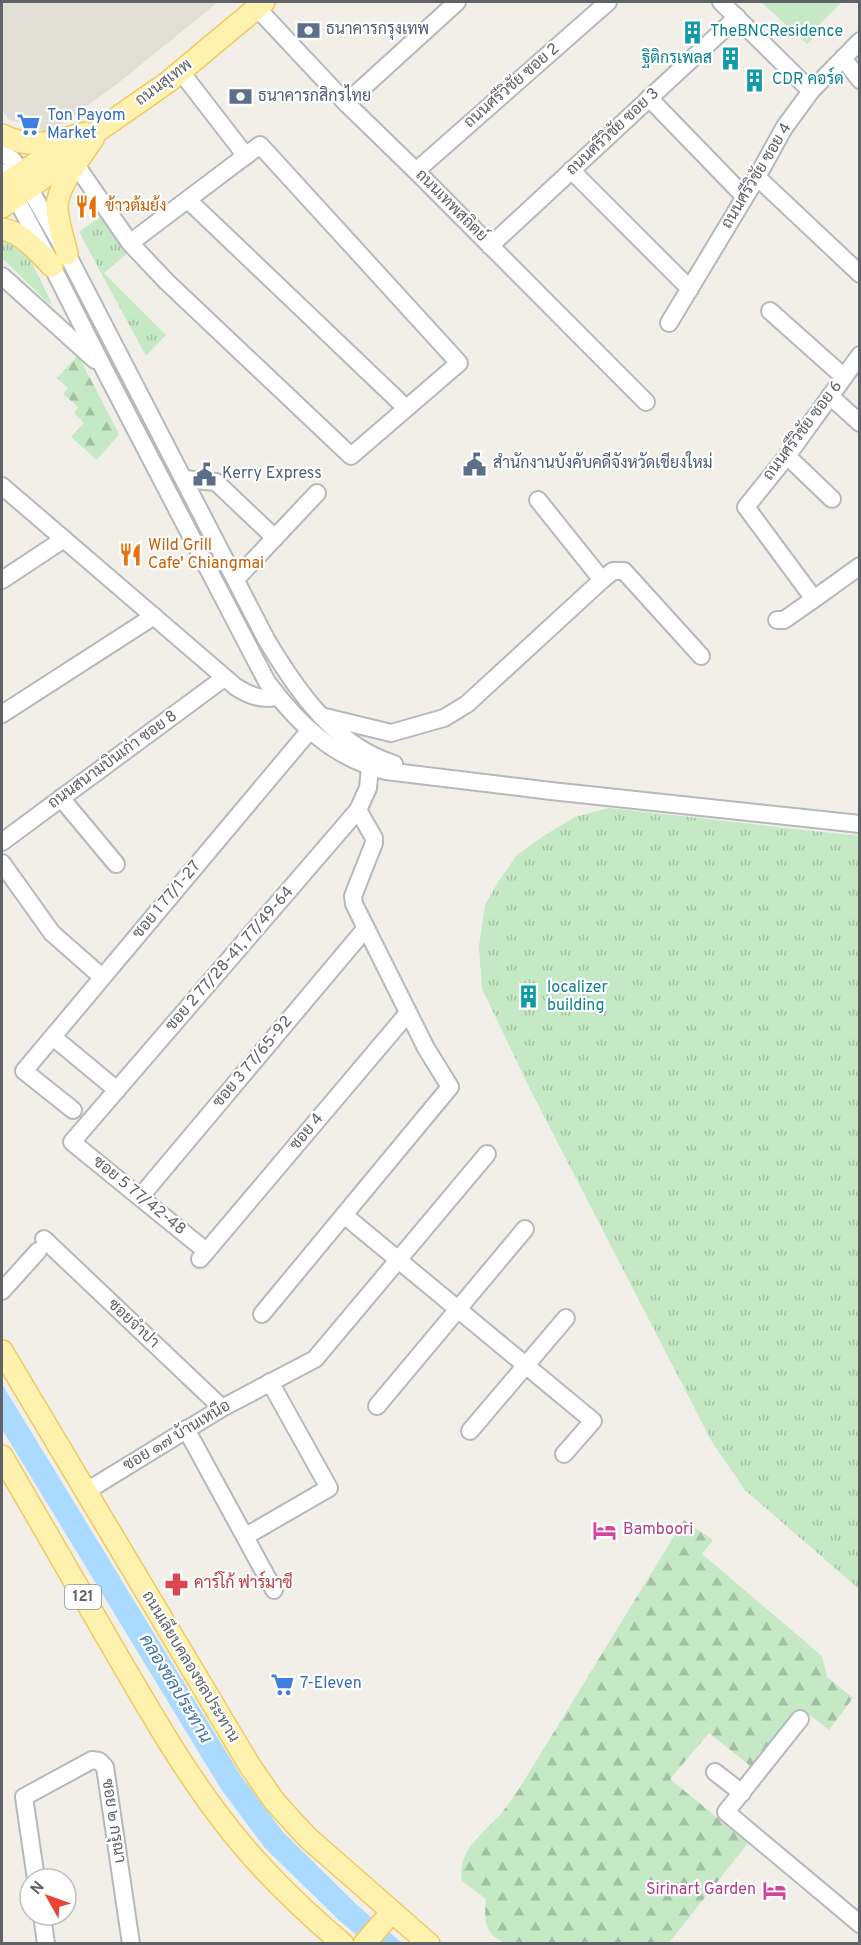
<svg xmlns="http://www.w3.org/2000/svg" width="861" height="1945" font-family="Overpass,Sarabun,sans-serif">
<defs>
<pattern id="grass-tufts" width="24" height="20" patternUnits="userSpaceOnUse" patternTransform="scale(1.5)"><rect width="24" height="20" fill="#c5e8c5"/><path d="M3 7l-1-3M5 7V3M7 7l1-3M15 17l-1-3M17 17v-4M19 17l1-3" fill="none" stroke="#a3c0a4"/></pattern>
<pattern id="forest-firs" width="22" height="20" patternUnits="userSpaceOnUse" patternTransform="scale(1.5)"><rect width="22" height="20" fill="#c5e8c5"/><path d="M5 1l3.5 6h-7zM16 11l3.5 6h-7z" fill="#a3c0a4"/></pattern>
</defs>
<rect width="100%" height="100%" fill="#f1efe8"/>
<polygon fill="#e1ded6" points="2,2 218,2 117,84 49,133 8,119 2,109"/>
<g fill="url(#grass-tufts)">
<polygon points="104,214 129,252 104,273 166,335 146,356 79,232"/>
<polygon points="45,222 172,469 168,474 41,225"/>
<polygon points="2,239 21,247 29,257 52,304 48,303 2,258"/>
<polygon points="609,808 859,836 859,1589 745,1490 712,1442 531,1091 482,989 479,946 485,905 498,882 517,855 545,835 575,817"/>
</g>
<g fill="url(#forest-firs)">
<polygon points="78,355 119,434 97,460 71,437 84,423 74,413 78,407 63,394 68,388 57,378"/>
<path d="M 684,1520 L 713,1540 L 702,1554 L 822,1656 L 827,1677 L 853,1698 L 829,1730 L 802,1709 L 754,1769 L 709,1733 L 670,1779 L 748,1843 L 669,1943 L 505,1943 C 484,1934 484,1919 486,1899 L 462,1881 C 457,1852 480,1836 498,1817 C 506,1809 512,1798 519,1789 Z"/>
</g>
<polygon fill="#c5e8c5" points="761,2 842,2 818,26 822,29 807,44"/>
<polygon fill="#aadaff" points="2,1384 241,1776 283,1832 357,1905 402,1943 366,1943 341,1922 265,1848 221,1789 2,1429"/>
<g fill="none" stroke-linecap="round" stroke-linejoin="round">
<defs>
<g id="minor">
<polyline points="721,2 811,91"/>
<polyline points="257,8 346,103 416,171 646,402"/>
<polyline points="843,58 860,80"/>
<polyline points="181,72 246,156"/>
<polyline points="649,98 744,196"/>
<polyline points="346,103 457,2"/>
<path d="M 2,153 L 13,160 L 67,254 L 266,639 C 297,691 334,745 394,764"/>
<polyline points="76,165 130,243 167,282 351,456 459,363 260,145 130,243"/>
<polyline points="571,170 690,289"/>
<polyline points="416,171 608,2"/>
<path d="M 2,172 L 52,266 L 103,367 L 267,682 C 298,724 334,758 386,771 L 551,791 L 860,824"/>
<polyline points="757,177 860,274"/>
<polyline points="188,200 406,408"/>
<polyline points="490,246 737,17"/>
<polyline points="2,276 95,360"/>
<polyline points="770,311 844,377"/>
<polyline points="669,323 757,177 784,128 811,91 860,41"/>
<polyline points="860,355 787,456 746,507 814,599 860,566"/>
<polyline points="830,396 860,423"/>
<polyline points="787,456 832,499"/>
<polyline points="184,479 216,482 275,538"/>
<path d="M 2,486 L 236,687 C 250,696 262,700 278,697"/>
<polyline points="236,579 317,493"/>
<polyline points="2,580 64,539"/>
<polyline points="602,580 613,571 624,571 701,656"/>
<polyline points="777,620 784,620 814,599"/>
<polyline points="2,714 154,616"/>
<polyline points="321,716 391,733 444,718 467,704 602,580 538,500"/>
<polyline points="61,798 116,864"/>
<polyline points="2,842 224,678"/>
<polyline points="2,863 52,933 102,977"/>
<polyline points="53,1037 117,1090"/>
<polyline points="73,1110 24,1071 310,730"/>
<polyline points="141,1196 366,928"/>
<polyline points="344,1215 593,1421 564,1454"/>
<polyline points="44,1239 222,1408"/>
<polyline points="206,1251 72,1142 358,810 368,788 370,767"/>
<polyline points="200,1259 408,1013"/>
<polyline points="2,1291 38,1251"/>
<polyline points="262,1314 450,1087 426,1048 354,904 353,896 374,843 374,838 358,810"/>
<polyline points="377,1406 525,1229"/>
<polyline points="186,1429 274,1590"/>
<polyline points="470,1431 566,1318"/>
<polyline points="85,1492 222,1408 315,1359 487,1154"/>
<polyline points="246,1536 329,1488 270,1382"/>
<polyline points="800,1719 726,1812 860,1924"/>
<polyline points="715,1772 742,1793"/>
<polyline points="36,1879 24,1797 92,1760 99,1761 105,1767 131,1944"/>
<polyline points="42,1915 46,1944"/>
</g>
<g id="major">
<path d="M 2,135 C 32,150 54,142 85,133"/>
<polyline points="2,186 42,159 59,158"/>
<polyline points="2,207 52,172 59,158 168,82 264,2"/>
<path d="M 2,229 C 22,232 38,252 52,266"/>
<path d="M 67,254 C 64,240 58,224 57,209 C 56,187 81,157 93,139"/>
<polyline points="2,1351 250,1766 275,1802 307,1837 429,1944"/>
<path d="M 2,1456 C 41,1524 80,1592 120,1660 C 151,1713 182,1767 220,1817 C 255,1864 298,1906 343,1944"/>
<polyline points="364,1944 392,1912"/>
</g>
</defs>
<use href="#minor" stroke="#b5b8bc" stroke-width="20"/>
<use href="#major" stroke="#f2c960" stroke-width="24"/>
<use href="#minor" stroke="#fff" stroke-width="16"/>
<use href="#major" stroke="#fff2af" stroke-width="21"/>
</g>
<defs>
<symbol id="bank-bare" viewBox="-9 -9 18 18"><path d="M-6-4H6V4H-6ZM0-2.3a2.3 2.3 0 1 0 0 4.6a2.3 2.3 0 1 0 0-4.6Z" fill="#5c6f8a" stroke="#fff" stroke-width="2.5" paint-order="stroke"/></symbol>
<symbol id="building-bare" viewBox="-9 -9 18 18"><path d="M-4-6H4V6H1V3H-1V6H-4ZM-2.5-4.3h1.7v1.8h-1.7ZM.8-4.3h1.7v1.8H.8ZM-2.5-1h1.7V.8h-1.7ZM.8-1h1.7V.8H.8Z" fill="#0f9aa8" stroke="#fff" stroke-width="2.5" paint-order="stroke"/></symbol>
<symbol id="supermarket-bare" viewBox="-9 -9 18 18"><path d="M-6-5.5h2.5l.6 2H6L4.5 2H-2.5L-4.4-4H-6ZM-1.5 3.2a1.3 1.3 0 1 0 .1 0ZM3 3.2a1.3 1.3 0 1 0 .1 0Z" fill="#3f7fe0" stroke="#fff" stroke-width="2.5" paint-order="stroke"/></symbol>
<symbol id="restaurant-bare" viewBox="-9 -9 18 18"><path d="M-5-6h1v4h1v-4h1v4h1v-4h1v5L-1.5 .5V6h-2V.5L-5-1ZM5-6V6H3V1.5H1.5Q1.5-4 5-6Z" fill="#e8710a" stroke="#fff" stroke-width="2.5" paint-order="stroke"/></symbol>
<symbol id="civic-bare" viewBox="-9 -9 18 18"><path d="M-.6-6.5H3V-4.5H.6V-3L4-1V1h2V6H-6V1h2V-1L-.6-3ZM-1.2 2.5V6h2.4V2.5Z" fill="#5c6f8a" stroke="#fff" stroke-width="2.5" paint-order="stroke"/></symbol>
<symbol id="hotel-bare" viewBox="-9 -9 18 18"><path d="M-6-4.5h1.5V1H6V5H4.5V3h-9V5H-6ZM-4 0a1.8 1.8 0 1 1 3.6 0ZM.5 0V-2.5h3Q6-2.5 6 0Z" fill="#d1479c" stroke="#fff" stroke-width="2.5" paint-order="stroke"/></symbol>
<symbol id="pharmacy-bare" viewBox="-9 -9 18 18"><path d="M-2-6h4v4h4v4h-4v4h-4v-4h-4v-4h4Z" fill="#e0444e" stroke="#fff" stroke-width="2.5" paint-order="stroke"/></symbol>
</defs>
<g fill-rule="evenodd">
<use href="#bank-bare" x="292" y="14" width="33" height="33"/>
<use href="#building-bare" x="676" y="16" width="33" height="33"/>
<use href="#building-bare" x="714" y="42" width="33" height="33"/>
<use href="#building-bare" x="738" y="64" width="33" height="33"/>
<use href="#bank-bare" x="224" y="80" width="33" height="33"/>
<use href="#supermarket-bare" x="12" y="108" width="33" height="33"/>
<use href="#restaurant-bare" x="70" y="190" width="33" height="33"/>
<use href="#civic-bare" x="458" y="448" width="33" height="33"/>
<use href="#civic-bare" x="188" y="458" width="33" height="33"/>
<use href="#restaurant-bare" x="114" y="538" width="33" height="33"/>
<use href="#building-bare" x="512" y="980" width="33" height="33"/>
<use href="#hotel-bare" x="588" y="1514" width="33" height="33"/>
<use href="#pharmacy-bare" x="160" y="1568" width="33" height="33"/>
<use href="#supermarket-bare" x="266" y="1668" width="33" height="33"/>
<use href="#hotel-bare" x="758" y="1874" width="33" height="33"/>
</g>
<g text-anchor="middle" dominant-baseline="central" stroke-width="4.5" stroke-linejoin="round" paint-order="stroke">
<rect fill="#fff" stroke="#8f9295" stroke-width="1.5" x="65" y="1585" width="36" height="24" rx="4.5"/>
<g font-size="15" font-weight="bold" fill="#5f6368">
<text x="83" y="1597">121</text>
</g>
<g font-size="16" fill="#4e5e75" stroke="#fff" text-anchor="start">
<text x="326" y="30">ธนาคารกรุงเทพ</text>
<text x="258" y="97">ธนาคารกสิกรไทย</text>
<text x="493" y="464">สำนักงานบังคับคดีจังหวัดเชียงใหม่</text>
<text x="222" y="474">Kerry Express</text>
</g>
<g font-size="16" fill="#0d838f" stroke="#fff" text-anchor="start">
<text x="710" y="32">TheBNCResidence</text>
<text x="712" y="59" text-anchor="end">ฐิติกรเพลส</text>
<text x="772" y="80">CDR คอร์ด</text>
<text x="547" y="988">localizer<tspan x="547" dy="18">building</tspan></text>
</g>
<g font-size="16" fill="#5f6368" stroke="#fff">
<text transform="translate(164 83) rotate(-37)">ถนนสุเทพ</text>
<text transform="translate(512 86) rotate(-41)">ถนนศรีวิชัย ซอย 2</text>
<text transform="translate(613 132) rotate(-43)">ถนนศรีวิชัย ซอย 3</text>
<text transform="translate(757 176) rotate(-59)">ถนนศรีวิชัย ซอย 4</text>
<text transform="translate(451 206) rotate(45)">ถนนเทพสถิตย์</text>
<text transform="translate(803 431) rotate(-53)">ถนนศรีวิชัย ซอย 6</text>
<text transform="translate(113 760) rotate(-36)">ถนนสนามบินเก่า ซอย 8</text>
<text transform="translate(167 900) rotate(-50)">ซอย 1 77/1-27</text>
<text transform="translate(230 959) rotate(-49)">ซอย 2 77/28-41, 77/49-64</text>
<text transform="translate(253 1062) rotate(-50)">ซอย 3 77/65-92</text>
<text transform="translate(307 1132) rotate(-50)">ซอย 4</text>
<text transform="translate(139 1196) rotate(39)">ซอย 5 77/42-48</text>
<text transform="translate(133 1324) rotate(43)">ซอยจำปา</text>
<text transform="translate(177 1436) rotate(-31)">ซอย ๑๗ บ้านเหนือ</text>
<text transform="translate(190 1667) rotate(59)">ถนนเลียบคลองชลประทาน</text>
<text transform="translate(113 1821) rotate(81)">ซอย ๒ กรุณา</text>
</g>
<g font-size="16" fill="#366cbe" stroke="#fff" text-anchor="start">
<text x="47" y="116">Ton Payom<tspan x="47" dy="18">Market</tspan></text>
<text x="300" y="1684">7-Eleven</text>
</g>
<g font-size="16" fill="#c56008" stroke="#fff" text-anchor="start">
<text x="105" y="207">ข้าวต้มย้ง</text>
<text x="148" y="546">Wild Grill<tspan x="148" dy="18">Cafe' Chiangmai</tspan></text>
</g>
<g font-size="16" fill="#b23c85" stroke="#fff" text-anchor="start">
<text x="623" y="1530">Bamboori</text>
<text x="756" y="1890" text-anchor="end">Sirinart Garden</text>
</g>
<g font-size="16" fill="#be3a42" stroke="#fff" text-anchor="start">
<text x="194" y="1584">คาร์โก้ ฟาร์มาซี</text>
</g>
<g font-size="18" font-style="italic" fill="#4174aa" stroke="#fff">
<text transform="translate(175 1689) rotate(59)">คลองชลประทาน</text>
</g>
</g>
<rect width="861" height="1945" fill="none" stroke="#5f6368" stroke-width="6"/>
<g transform="translate(48 1897) rotate(310)"><circle r="28" fill="#ffffff" stroke="#bfc1c3" stroke-width="1.5"/>
<path d="M0-4.5L10 22L0 15L-10 22Z" fill="#ea4335"/>
<text y="-9" font-size="16" font-weight="bold" text-anchor="middle" fill="#5f6368">N</text>
</g>
</svg>
